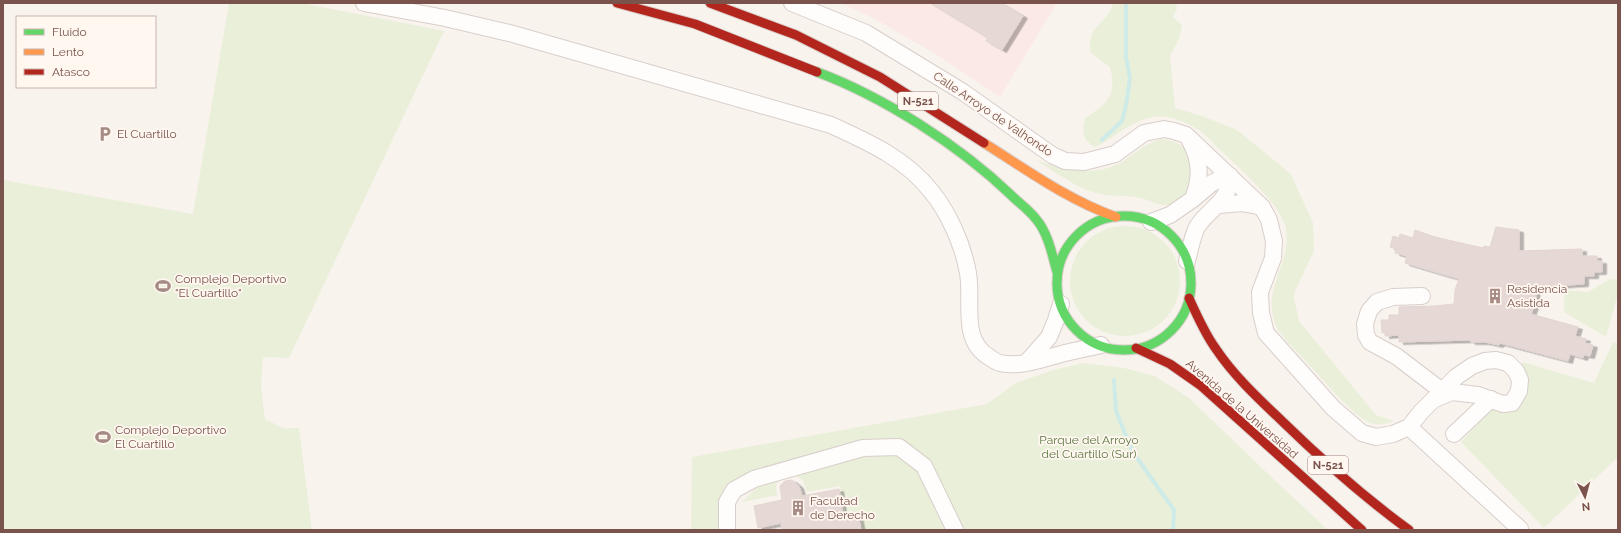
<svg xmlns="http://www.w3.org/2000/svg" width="1621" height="533" font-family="Raleway,sans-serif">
<defs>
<filter id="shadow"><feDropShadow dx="4.5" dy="2.5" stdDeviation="0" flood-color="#0004"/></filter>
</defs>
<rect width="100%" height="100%" fill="#f9f3ee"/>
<polygon fill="#fbe9e5" points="841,3 1057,3 1000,97 934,53 875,19"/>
<g fill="#eaefd9">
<polygon points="229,3 301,3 444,31 289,358 263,357 261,386 265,419 283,428 299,428 312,530 3,530 3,180 193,214"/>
<path d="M 1113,3 L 1176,3 L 1177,9 L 1173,17 L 1182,25 L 1179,39 L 1170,56 L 1175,108 L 1202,116 L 1237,130 L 1291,174 L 1313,223 L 1314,251 L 1295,291 L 1294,298 L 1299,321 L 1376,415 L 1394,421 C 1387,424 1380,425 1373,424 C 1355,419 1323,379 1309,365 C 1301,355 1290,346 1283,336 C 1279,332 1275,325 1274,320 C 1263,288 1292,261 1286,229 C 1282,205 1237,166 1219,149 C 1212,142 1205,133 1197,129 C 1184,121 1168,115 1154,117 C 1131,120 1115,138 1095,147 C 1082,139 1082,133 1085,118 C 1108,103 1117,96 1110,67 L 1091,53 C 1085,25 1107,26 1113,3 Z"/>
<path d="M 1161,139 C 1167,140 1175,141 1181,145 C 1200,159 1193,196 1172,204 C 1161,208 1151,200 1140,198 C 1127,195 1114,197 1101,194 C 1079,190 1055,172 1036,160 C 1064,170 1096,178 1123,161 C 1136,153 1146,143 1161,139 Z"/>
<circle cx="1125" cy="281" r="55"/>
<polygon points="1610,279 1618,280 1618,293 1606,337 1564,312 1564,290 1588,292"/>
<polygon points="1613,342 1618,344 1618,457 1544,528 1461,442 1489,411 1512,403 1520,380 1522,362 1594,383"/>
<polygon points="1084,363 1124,368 1155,376 1189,398 1265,471 1328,530 964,530 926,463 896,443 734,493 726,530 691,530 692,457 987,404 1016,383 1053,370"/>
<polygon points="889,452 904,456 918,468 952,530 863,530 861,516 846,518 840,486 807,492 803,480 793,474 778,480 776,487 777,495 742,502 766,479 859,454"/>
</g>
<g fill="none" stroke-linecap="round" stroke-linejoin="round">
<g stroke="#cfebe8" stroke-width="4">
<polyline points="1102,140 1122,121 1126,105 1130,78 1126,57 1126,3"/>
<polyline points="1114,380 1116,411 1132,451 1174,510 1173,530"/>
</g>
</g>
<g fill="#e6d9d5" stroke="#e2d5d0" filter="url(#shadow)">
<polygon points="930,3 1001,3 1023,16 1002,50 986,41 988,38"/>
<polygon points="1496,227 1519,230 1519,251 1582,249 1582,256 1597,256 1597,261 1602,261 1602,272 1594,272 1594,276 1584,276 1584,284 1535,287 1536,301 1531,314 1578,327 1575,336 1586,339 1585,343 1593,345 1590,356 1584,355 1583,358 1570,354 1568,361 1500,343 1499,345 1485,342 1471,342 1470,340 1399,342 1399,335 1385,336 1385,332 1382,333 1381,320 1389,320 1389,315 1399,315 1399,307 1435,306 1454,304 1455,290 1459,279 1405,263 1407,256 1395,253 1396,249 1390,247 1393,236 1399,238 1400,234 1413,238 1415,230 1435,237 1483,248 1484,246 1490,247"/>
<polygon points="792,480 799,486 802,496 839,489 843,517 858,515 861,530 782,530 781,523 758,528 754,506 782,500 780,486 785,481"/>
</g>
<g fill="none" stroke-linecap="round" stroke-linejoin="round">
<defs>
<g id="street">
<path d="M 364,3 L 445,18 L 513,34 L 831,125 C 868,142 905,158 931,191 C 949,213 963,245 968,273 C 973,301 960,340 989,357 C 992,359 996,362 1000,363 C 1021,368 1045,358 1065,353 C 1077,350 1089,348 1101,345"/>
<polyline points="792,3 866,33 963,92 1052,155 1065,161 1084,162 1115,154 1144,133 1164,129 1174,131 1186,135 1262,207 1269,220 1274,241 1273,258 1260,292 1261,313 1266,333 1333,408 1362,433 1376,437 1393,434 1409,427 1421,412 1456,377 1472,366 1485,361 1496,360 1508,363 1516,371 1520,380 1519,391 1512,403 1503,404 1478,395 1452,392 1435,399"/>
<path d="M 1190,141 C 1201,161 1201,178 1193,199"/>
<polyline points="1219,205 1242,203 1262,207"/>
<polyline points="1151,222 1170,215 1193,199 1212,183 1220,179 1230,176"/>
<path d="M 1187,261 C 1190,250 1192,237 1197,227 C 1209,208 1230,202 1230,176"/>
<polyline points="1422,296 1393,297 1377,302 1369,311 1365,324 1366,335 1370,342 1396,356 1442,391"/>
<polyline points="1027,362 1049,337 1056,320 1061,304"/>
<polyline points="1409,427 1520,529"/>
<polyline points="1454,434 1491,399"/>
<polyline points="727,530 727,502 734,490 754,479 863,448 899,447 924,466 955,530"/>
</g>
<g id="fast">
<path d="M 817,72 C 884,97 960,146 1011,195 C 1019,203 1029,210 1036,219 C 1048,233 1052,254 1057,272"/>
<circle cx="1124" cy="283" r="67"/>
</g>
<path id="slow" d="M 984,143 C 1027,170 1068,200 1116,217"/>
<g id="jam">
<polyline points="617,3 695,24 817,72"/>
<polyline points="710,3 796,35 880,77 984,143"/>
<path d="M 1189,298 C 1197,316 1205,334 1216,349 C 1234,376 1259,399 1282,421 C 1322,460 1364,497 1409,530"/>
<polyline points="1136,348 1170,364 1200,385 1362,530"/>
</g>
</defs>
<use href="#street" stroke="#d8ceca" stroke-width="18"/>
<use href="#fast" stroke="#dacfcb" stroke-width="11"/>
<use href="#slow" stroke="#dacfcb" stroke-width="11"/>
<use href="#jam" stroke="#dacfcb" stroke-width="11"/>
<use href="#street" stroke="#fefdfc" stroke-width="16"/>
<use href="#fast" stroke="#63d668" stroke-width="9"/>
<use href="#slow" stroke="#ff974d" stroke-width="9"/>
<use href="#jam" stroke="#b3261e" stroke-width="9"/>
</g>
<defs>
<symbol id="parking-bare" viewBox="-9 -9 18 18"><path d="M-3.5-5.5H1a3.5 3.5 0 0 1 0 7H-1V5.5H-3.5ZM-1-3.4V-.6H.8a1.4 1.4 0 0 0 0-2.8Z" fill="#a68b85" stroke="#fff7f0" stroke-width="2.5" paint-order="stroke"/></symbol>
<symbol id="stadium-bare" viewBox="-9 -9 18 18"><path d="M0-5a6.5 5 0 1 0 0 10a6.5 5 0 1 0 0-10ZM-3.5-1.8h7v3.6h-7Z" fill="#a68b85" stroke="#fff7f0" stroke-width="2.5" paint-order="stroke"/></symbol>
<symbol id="building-bare" viewBox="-9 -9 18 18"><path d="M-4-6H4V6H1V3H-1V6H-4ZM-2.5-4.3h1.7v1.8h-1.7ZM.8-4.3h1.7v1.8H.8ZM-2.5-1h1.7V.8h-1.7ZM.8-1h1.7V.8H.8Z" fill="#a68b85" stroke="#fff7f0" stroke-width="2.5" paint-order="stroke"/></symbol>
</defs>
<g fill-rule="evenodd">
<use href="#parking-bare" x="94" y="123" width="22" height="22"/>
<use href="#stadium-bare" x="152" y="275" width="22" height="22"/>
<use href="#building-bare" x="1484" y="285" width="22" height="22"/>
<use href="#stadium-bare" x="92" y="426" width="22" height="22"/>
<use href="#building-bare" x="787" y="497" width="22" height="22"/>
</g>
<g text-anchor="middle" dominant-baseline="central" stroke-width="3.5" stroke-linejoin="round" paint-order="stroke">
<g fill="#fff7f0" stroke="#a1847d" stroke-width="1">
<rect x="898" y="92" width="40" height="18" rx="3"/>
<rect x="1308" y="456" width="40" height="18" rx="3"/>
</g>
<g font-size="11" font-weight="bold" fill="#79534c">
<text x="918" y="101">N-521</text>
<text x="1328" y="465">N-521</text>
</g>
<g font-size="12" fill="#79534c" stroke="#fff7f0">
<text transform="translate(993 114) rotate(34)">Calle Arroyo de Valhondo</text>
<text transform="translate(1242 409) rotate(41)">Avenida de la Universidad</text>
</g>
<g font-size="12" fill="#79534c" stroke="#fff7f0" text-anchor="start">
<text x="117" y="134">El Cuartillo</text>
<text x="175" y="279">Complejo Deportivo<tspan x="175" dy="14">"El Cuartillo"</tspan></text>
<text x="1507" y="289">Residencia<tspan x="1507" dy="14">Asistida</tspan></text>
<text x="115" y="430">Complejo Deportivo<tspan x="115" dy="14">El Cuartillo</tspan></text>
<text x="810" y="501">Facultad<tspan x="810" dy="14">de Derecho</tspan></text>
</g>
<g font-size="12" fill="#5c7941" stroke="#fff7f0">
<text x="1089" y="440">Parque del Arroyo<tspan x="1089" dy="14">del Cuartillo (Sur)</tspan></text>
</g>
</g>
<rect width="1621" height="533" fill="none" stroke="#79534c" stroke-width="8"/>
<rect x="16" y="16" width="140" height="72" fill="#fff7f0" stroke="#c9b5ae"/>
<rect x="24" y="29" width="20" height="6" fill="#63d668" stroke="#c9b5ae"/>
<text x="52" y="36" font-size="12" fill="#79534c">Fluido</text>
<rect x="24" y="49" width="20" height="6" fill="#ff974d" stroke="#c9b5ae"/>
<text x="52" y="56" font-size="12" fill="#79534c">Lento</text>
<rect x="24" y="69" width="20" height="6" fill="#b3261e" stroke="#c9b5ae"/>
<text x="52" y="76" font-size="12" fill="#79534c">Atasco</text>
<g transform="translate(1585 497) rotate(174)" stroke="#fff7f0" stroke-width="3" paint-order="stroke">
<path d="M0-3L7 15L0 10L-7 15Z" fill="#79534c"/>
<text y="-6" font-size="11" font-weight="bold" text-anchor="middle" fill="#79534c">N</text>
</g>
</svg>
